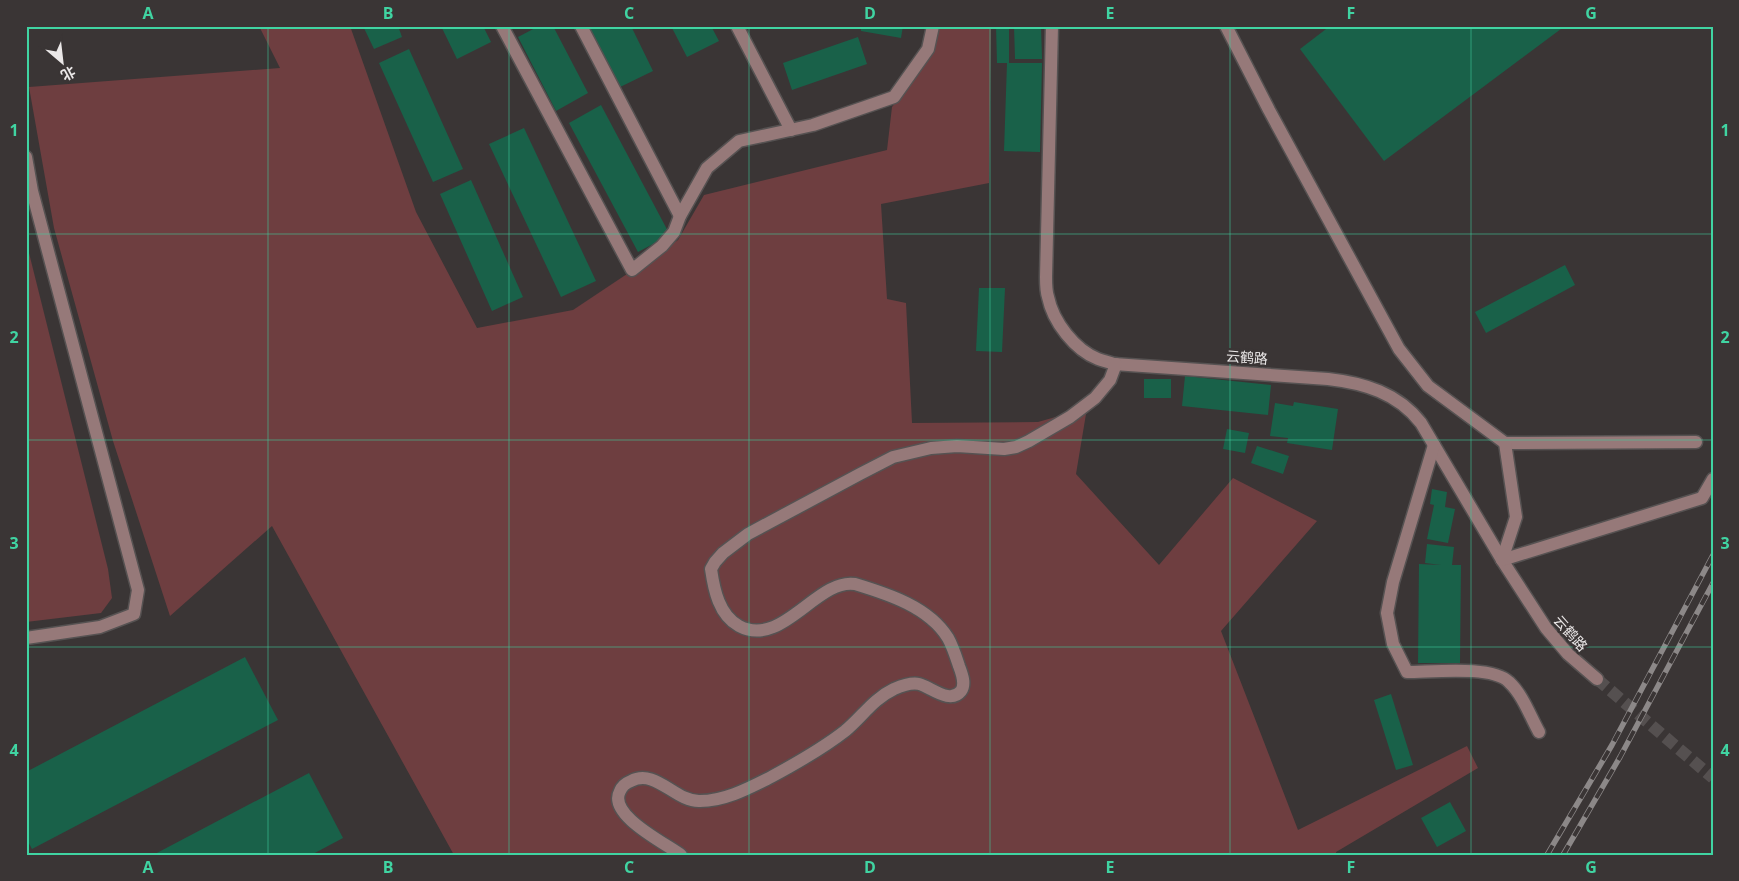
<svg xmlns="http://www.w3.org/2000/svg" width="1739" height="881" font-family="'Open Sans','Noto Sans SC',sans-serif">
<rect width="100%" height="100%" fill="#3a3535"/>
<g fill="#6e3e40">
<polygon points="259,26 350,26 416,212 477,328 573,310 678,240 704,195 887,150 892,107 933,54 939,26 991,26 989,183 881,204 887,299 906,303 912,423 1038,422 1087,408 1076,474 1159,565 1233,478 1317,521 1221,631 1298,830 1467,746 1478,768 1336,852 1336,855 454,855 272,526 170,616 113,441 54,228 29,87 280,68"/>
<polygon points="26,241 108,569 112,598 101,613 26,622"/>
</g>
<g fill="#196149">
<polygon points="363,26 398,26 402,37 374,49"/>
<polygon points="441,26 483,26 491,42 457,59"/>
<polygon points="539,26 553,26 588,93 556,111 518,37"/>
<polygon points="588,26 631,26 653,71 618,88"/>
<polygon points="671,26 711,26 719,41 687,57"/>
<polygon points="861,26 903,26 901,38 861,31"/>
<polygon points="996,26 1009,26 1009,63 1042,63 1040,152 1004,151 1007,63 997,63"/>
<polygon points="1014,26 1041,26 1042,59 1015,59"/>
<polygon points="1330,26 1565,26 1384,161 1300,49"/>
<polygon points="858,37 867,64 792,90 783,63"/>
<polygon points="409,49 463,169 433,182 379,63"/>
<polygon points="601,105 670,235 638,252 569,123"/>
<polygon points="524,128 596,281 561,297 489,144"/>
<polygon points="471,180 523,297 492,311 440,194"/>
<polygon points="1565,265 1575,285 1486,333 1475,312"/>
<polygon points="979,288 1005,288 1002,352 976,351"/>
<polygon points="1185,376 1271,385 1268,415 1182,406"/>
<rect x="1144" y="379" width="27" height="19"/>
<polygon points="1294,402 1338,409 1332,450 1287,443 1288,438 1270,436 1275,403 1293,406"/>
<polygon points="1227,429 1249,433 1245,453 1223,449"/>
<polygon points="1257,446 1289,456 1283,474 1251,463"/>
<polygon points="1432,489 1447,492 1445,507 1455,509 1448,543 1427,539 1434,505 1430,504"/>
<polygon points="1427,544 1454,547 1452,565 1461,565 1460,663 1418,663 1419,564 1441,565 1425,563"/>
<polygon points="245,657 278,720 32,849 26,838 26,772"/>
<polygon points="1391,694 1413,765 1396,770 1374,700"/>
<polygon points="309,773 343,838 311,855 153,855"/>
<polygon points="1450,802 1466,831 1437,847 1421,818"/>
</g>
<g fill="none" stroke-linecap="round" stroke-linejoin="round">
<polyline stroke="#555050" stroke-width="12" stroke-dasharray="12 6" stroke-linecap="butt" points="1597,679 1713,778"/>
<defs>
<g id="minor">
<polyline points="502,26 632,270 662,246 674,232 680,216 707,168 739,141 813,125 894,97 928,49 933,26"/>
<polyline points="581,26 680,216"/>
<polyline points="737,26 791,130"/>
<path d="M 1052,26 L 1046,277 C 1046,284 1046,291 1048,297 C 1053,322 1075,350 1098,359 C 1103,361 1109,362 1114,364 L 1328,379 C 1364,383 1398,393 1421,423 L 1502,560 L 1546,628 L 1568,654 L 1597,679"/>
<polyline points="1226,26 1269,110 1399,349 1428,386 1505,443 1696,442"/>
<polyline points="26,157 32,191 138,590 134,614 100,627 26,638"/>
<path d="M 1434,445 L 1393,582 L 1387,613 L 1393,644 L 1407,672 C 1432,672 1492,665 1509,682 C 1523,695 1530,716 1539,732"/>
<polyline points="1502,560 1702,498 1713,479"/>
<polyline points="1502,560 1516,517 1505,443"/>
<path d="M 681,855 C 665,843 607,815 620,791 C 622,786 626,783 631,781 C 656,768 675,802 700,801 C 725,801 749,788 771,777 C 797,763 822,749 845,731 C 862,717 873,699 894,689 C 901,686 911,682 919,684 C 931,687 950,705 961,691 C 966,684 962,674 959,666 C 956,657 953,647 948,638 C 929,607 888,594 855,584 C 817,578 782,649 739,626 C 719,615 714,590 711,569 L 715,562 L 723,553 L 748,534 L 860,474 L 893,457 L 931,448 L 957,446 L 1004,449 L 1016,447 L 1029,441 L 1070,417 L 1095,398 L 1110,380 L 1116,364"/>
</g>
</defs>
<use href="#minor" stroke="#565252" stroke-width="15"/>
<use href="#minor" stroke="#967979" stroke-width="12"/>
<defs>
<g id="rail">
<polyline points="1547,855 1612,745 1713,555"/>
<polyline points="1563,855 1620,757 1713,583"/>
</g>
</defs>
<use href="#rail" stroke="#8c8888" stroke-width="5.5"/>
<use href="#rail" stroke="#3a3535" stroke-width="4" stroke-dasharray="11" stroke-linecap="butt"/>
</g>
<path fill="none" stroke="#40d4a2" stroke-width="1" stroke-opacity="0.55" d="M 268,26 L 268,855M 509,26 L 509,855M 749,26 L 749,855M 990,26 L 990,855M 1230,26 L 1230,855M 1471,26 L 1471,855M 26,234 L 1713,234M 26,440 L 1713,440M 26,647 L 1713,647"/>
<g text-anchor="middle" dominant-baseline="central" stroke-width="5" stroke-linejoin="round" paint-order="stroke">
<g font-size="14" fill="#ebe8e8" stroke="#3a3535">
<text transform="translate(1247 357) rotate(4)">云鹤路</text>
<text transform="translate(1571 633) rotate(48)">云鹤路</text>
</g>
</g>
<rect width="1739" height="881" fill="none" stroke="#3a3535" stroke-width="55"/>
<g transform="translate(62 62) rotate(152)" stroke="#3a3535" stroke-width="4" paint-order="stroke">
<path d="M0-4L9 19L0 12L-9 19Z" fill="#ebe8e8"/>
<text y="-8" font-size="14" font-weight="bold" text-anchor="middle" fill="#ebe8e8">北</text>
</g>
<rect x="28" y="28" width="1684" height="826" fill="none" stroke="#40d4a2" stroke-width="2"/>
<g font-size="16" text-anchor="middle" font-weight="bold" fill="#40d4a2">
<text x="148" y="19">A</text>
<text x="388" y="19">B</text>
<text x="629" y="19">C</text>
<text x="870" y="19">D</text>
<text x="1110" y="19">E</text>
<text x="1351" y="19">F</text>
<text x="1591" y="19">G</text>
<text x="14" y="136">1</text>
<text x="1725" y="136">1</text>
<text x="14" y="343">2</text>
<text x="1725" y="343">2</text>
<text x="14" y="549">3</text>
<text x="1725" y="549">3</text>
<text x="14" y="756">4</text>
<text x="1725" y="756">4</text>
<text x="148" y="873">A</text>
<text x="388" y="873">B</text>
<text x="629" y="873">C</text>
<text x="870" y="873">D</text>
<text x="1110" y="873">E</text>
<text x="1351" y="873">F</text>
<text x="1591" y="873">G</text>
</g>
</svg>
